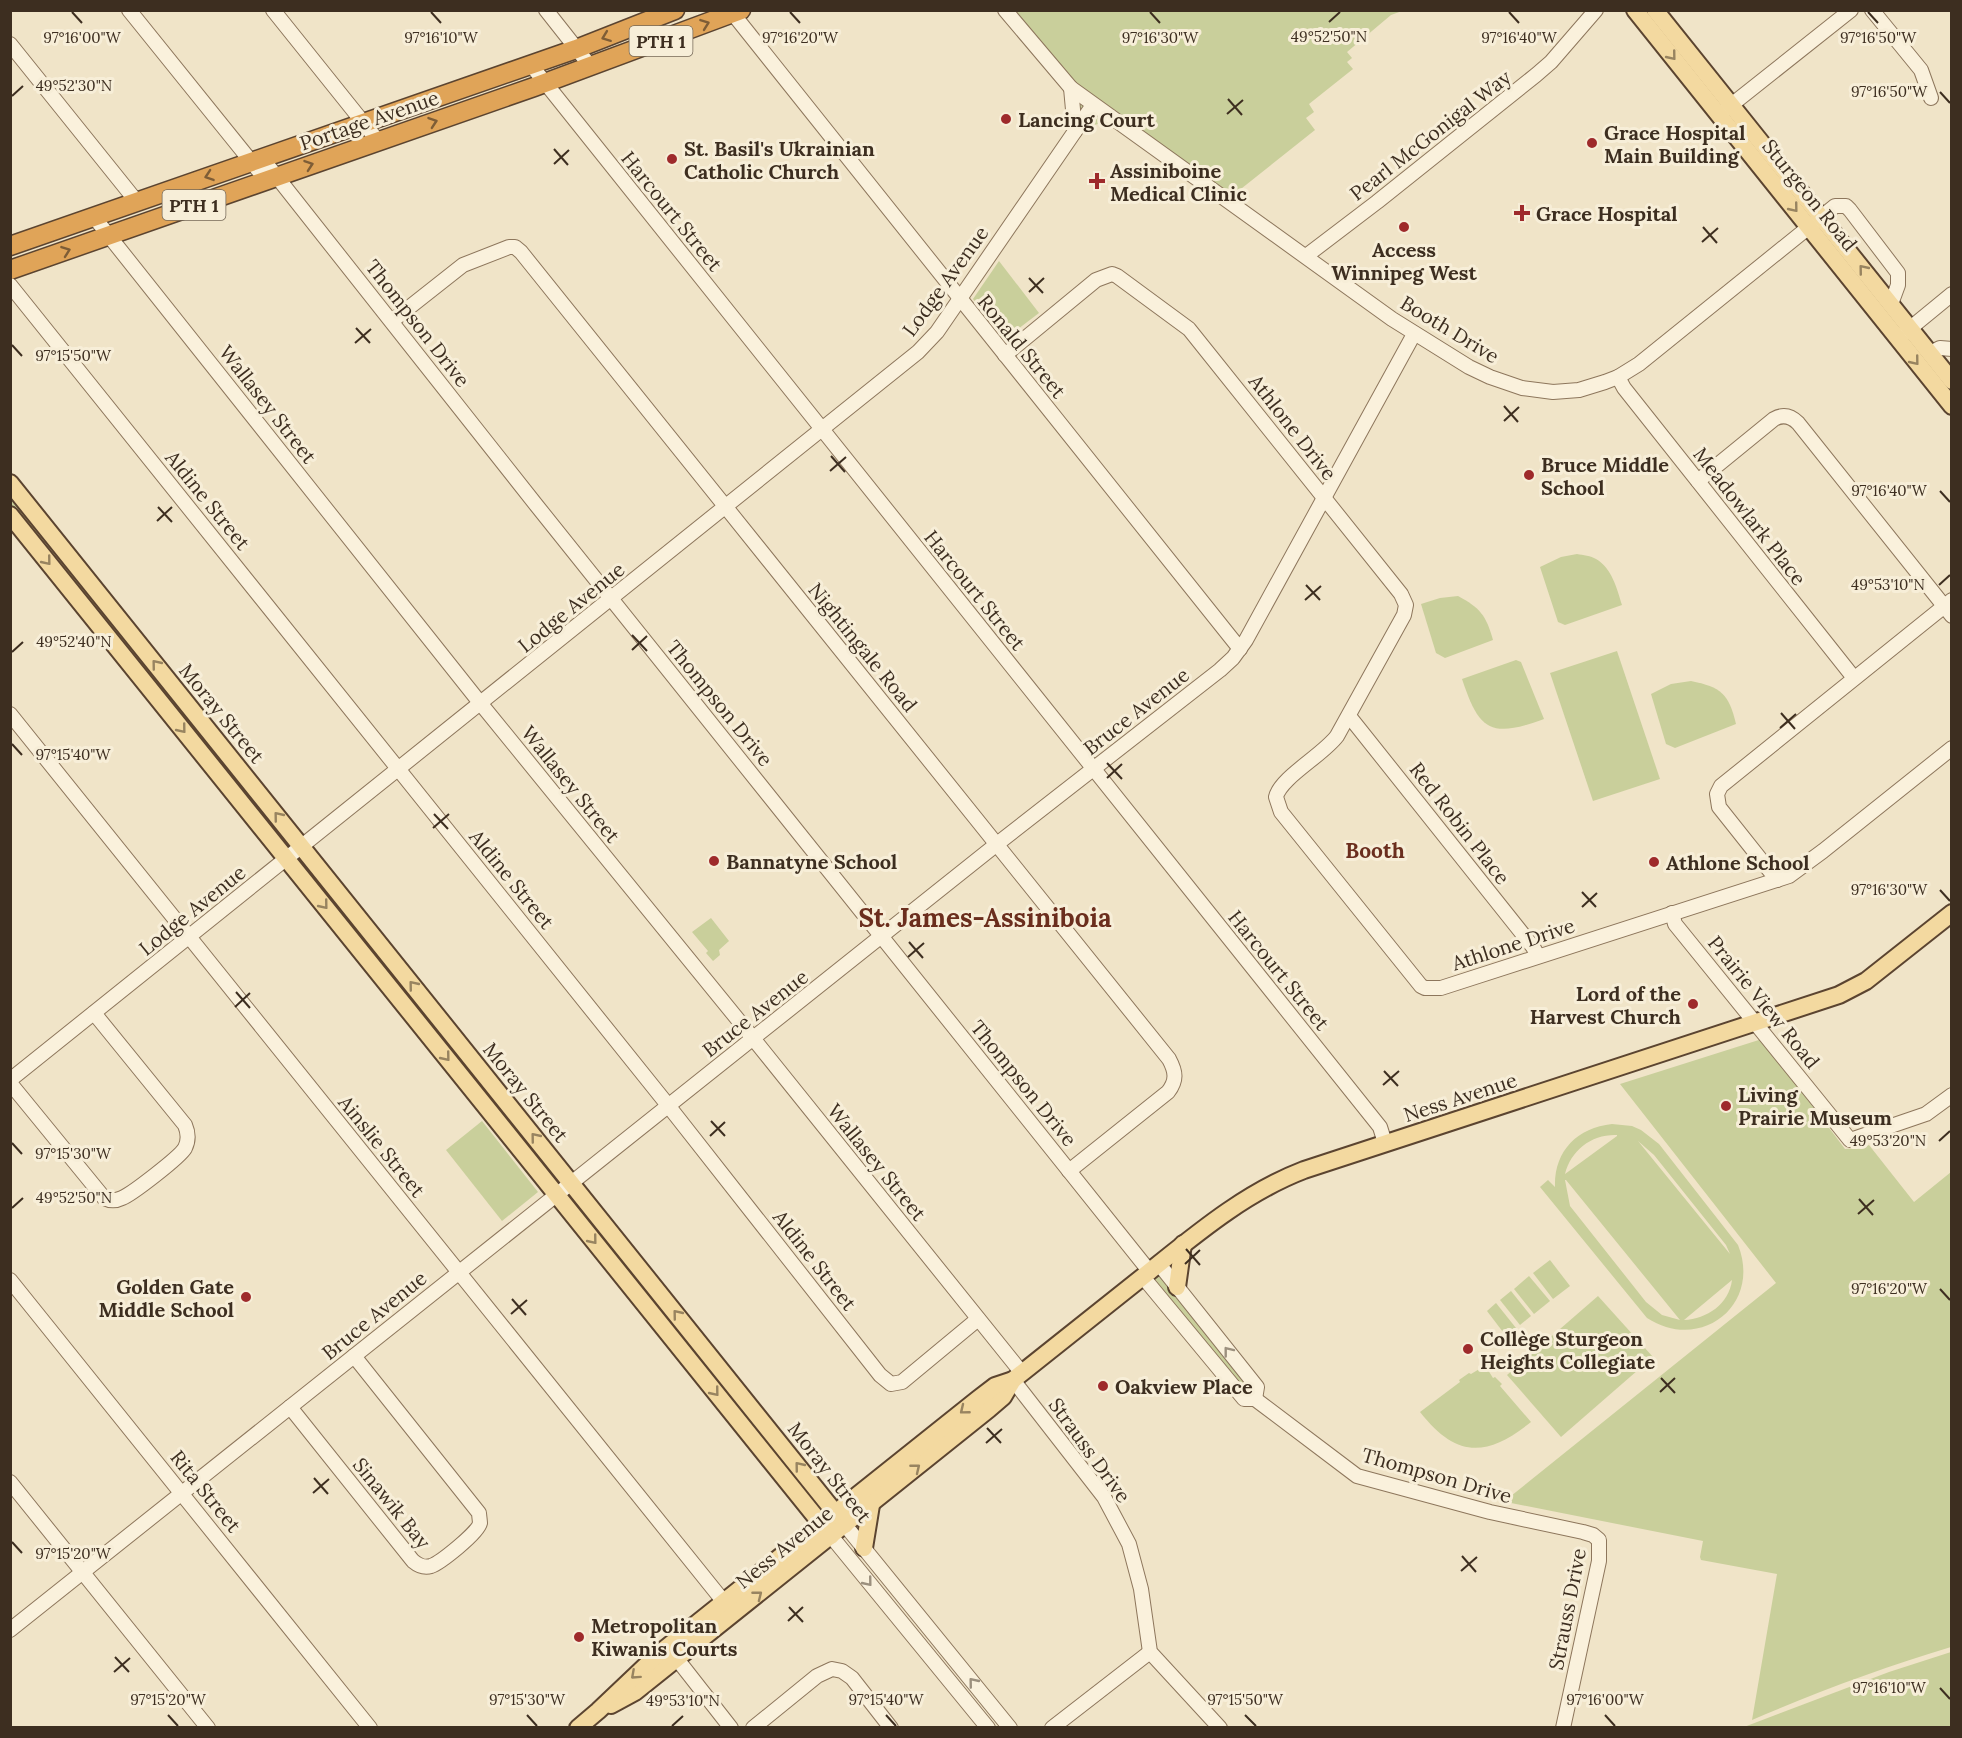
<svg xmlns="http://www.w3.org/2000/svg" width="1962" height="1738" font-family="Lora,serif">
<rect width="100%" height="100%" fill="#f0e4c8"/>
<g fill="#c9cf9b" fill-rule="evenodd">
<polygon points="1005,11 1402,11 1391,15 1347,52 1352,58 1347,62 1353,69 1309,104 1314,112 1306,118 1315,130 1227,200 1114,119 1075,131 1071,88"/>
<polygon points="999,261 1039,313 1005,339 973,299"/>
<polygon points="10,494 254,796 249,798 223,770 11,504"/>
<path d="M 1577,554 C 1583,555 1591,556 1596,559 C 1612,568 1617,589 1622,605 L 1565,625 L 1558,622 L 1540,567 L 1561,557 Z"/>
<path d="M 1458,596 C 1480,608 1486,615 1493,640 L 1445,658 L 1436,653 L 1421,604 L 1440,598 Z"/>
<polygon points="1617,651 1660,779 1593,801 1550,673"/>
<path d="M 1516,660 L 1521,662 L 1544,719 C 1490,739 1479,730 1462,679 Z"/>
<path d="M 1691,681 C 1721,687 1729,694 1736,724 L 1675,748 L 1666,744 L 1651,694 L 1671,684 Z"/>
<polygon points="341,911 367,938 522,1131 519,1134 497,1111 338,913"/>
<polygon points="711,918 729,941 719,950 720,955 713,961 706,953 708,951 692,932"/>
<path d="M 1762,1039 L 1845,1149 L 1860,1148 L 1869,1145 L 1914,1202 L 1951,1172 L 1951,1647 C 1884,1667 1817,1692 1752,1720 L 1777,1574 L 1701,1560 L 1700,1557 L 1703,1541 L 1506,1502 L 1508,1501 L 1506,1500 L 1776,1283 L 1620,1084 Z"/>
<polygon points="482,1121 538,1192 502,1221 446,1150"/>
<path d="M 1612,1124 L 1632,1126 L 1641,1130 L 1659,1144 L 1738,1245 C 1762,1305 1701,1353 1647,1318 L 1540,1187 L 1548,1180 L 1555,1187 C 1554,1151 1577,1128 1612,1124 ZM 1617,1135 L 1617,1136 L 1565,1174 C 1571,1150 1592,1134 1617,1135 ZM 1638,1141 L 1654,1155 L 1726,1245 L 1730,1254 ZM 1565,1180 L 1566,1180 L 1680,1320 L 1662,1315 L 1646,1302 L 1570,1206 ZM 1732,1280 C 1729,1304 1707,1319 1684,1320 Z"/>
<polygon points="1550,1260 1570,1286 1553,1299 1533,1273"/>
<polygon points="1159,1264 1257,1387 1244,1399 1149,1284"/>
<polygon points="1529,1276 1550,1301 1534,1314 1514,1289"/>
<polygon points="1511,1291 1531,1316 1520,1325 1500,1300"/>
<polygon points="1598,1296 1653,1357 1561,1437 1507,1375"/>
<polygon points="1496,1303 1516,1328 1506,1336 1487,1311"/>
<path d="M 1481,1368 L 1488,1370 L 1493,1378 L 1495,1377 L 1502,1384 L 1500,1386 L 1531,1422 C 1487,1457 1457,1459 1420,1412 L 1460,1382 L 1459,1380 L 1469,1373 L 1471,1374 Z"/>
<polygon points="1951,1652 1951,1727 1744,1727 1889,1672"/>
</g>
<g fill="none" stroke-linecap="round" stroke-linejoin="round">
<defs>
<g id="minor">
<polyline points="129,10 266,180"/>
<polyline points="273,10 378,141"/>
<polyline points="546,10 591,67"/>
<polyline points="730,10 1240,649"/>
<polyline points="1005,10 1071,88 1392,319 1469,367 1490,377 1522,388 1553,392 1579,390 1605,382 1618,377 1639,364 1835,206 1846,206 1850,210 1898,273 1898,285 1891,304"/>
<polyline points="1872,10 1921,70 1931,98"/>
<polyline points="10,44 137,202"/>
<polyline points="531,65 1380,1127 1385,1143"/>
<polyline points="1071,88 1075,131"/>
<polyline points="1725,110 1851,10"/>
<polyline points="262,158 537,506 1150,1272"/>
<polyline points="94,217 481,704 748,1032 1022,1373"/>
<polyline points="1306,256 1377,202 1536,75 1551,62 1596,10"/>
<polyline points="10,285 663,1099 880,1375 891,1384 902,1382 978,1319"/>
<path d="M 392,321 L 463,265 L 509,247 L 515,247 L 521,252 L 1169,1059 C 1176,1072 1177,1080 1168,1092 L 1069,1171"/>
<polyline points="1902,335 1952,294"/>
<polyline points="1930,353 1940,348 1952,349"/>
<path d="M 1005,355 L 1096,280 L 1112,274 L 1117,276 L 1189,329 L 1401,594 L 1406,605 L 1404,615 L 1337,736 C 1323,755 1280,778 1276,797 L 1281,812 L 1421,986 L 1425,988 L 1441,988 L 1789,876 L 1823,851 L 1952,748"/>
<polyline points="1618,377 1624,388 1854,678"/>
<path d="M 1698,481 L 1774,419 C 1783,414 1791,416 1798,423 L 1952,616"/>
<polyline points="10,714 724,1602"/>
<polyline points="1349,716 1533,947 1538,956"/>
<polyline points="1777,880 1719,807 1717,794 1721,786 1952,600"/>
<polyline points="1672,913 1675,924 1850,1140 1926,1114 1952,1095"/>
<polyline points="10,1080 918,352 937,332 1093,105"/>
<path d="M 10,1083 L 104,1198 C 110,1201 116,1201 122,1198 C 132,1194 180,1157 185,1148 C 189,1140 188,1132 185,1125 L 94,1013"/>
<polyline points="1159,1264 1257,1387 1255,1399"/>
<polyline points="1143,1277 1244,1399 1255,1399 1357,1476 1490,1512 1583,1532 1593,1535 1599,1540 1599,1561 1563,1728"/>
<polyline points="10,1280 370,1728"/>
<polyline points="1013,1380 1104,1497 1129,1544 1141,1589 1150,1652 1220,1728"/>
<path d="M 290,1407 L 413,1561 C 419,1566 424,1568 431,1566 C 440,1563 478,1533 480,1523 C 480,1522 479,1514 479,1513 L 354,1356"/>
<polyline points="10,1482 208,1728"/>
<polyline points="845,1525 1010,1728"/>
<polyline points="831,1536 988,1728"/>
<polyline points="10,1630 997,844 1220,670 1233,658 1246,640 1414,334"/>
<polyline points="677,1659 731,1728"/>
<polyline points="753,1728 817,1676 832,1669 842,1671 852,1678 891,1728"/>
<polyline points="1052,1728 1150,1652"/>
</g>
<g id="major">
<polyline points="1635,10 1952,406"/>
<polyline points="1655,10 1952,381"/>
<polyline points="10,483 845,1525"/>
<polyline points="10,515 831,1536"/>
<polyline points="1177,1287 1183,1244"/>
<polyline points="864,1548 871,1505"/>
<polyline points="611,1705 635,1692 989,1409 1003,1397 1013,1380"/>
<path d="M 578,1728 L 598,1711 L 656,1656 L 978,1399 L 995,1386 L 1013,1380 C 1057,1345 1101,1310 1145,1275 C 1195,1235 1244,1193 1304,1170 L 1839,995 L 1866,981 L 1952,913"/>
</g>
<g id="highway">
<polyline points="10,246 576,49 675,10"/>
<polyline points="10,270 534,87 741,10"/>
</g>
</defs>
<use href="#minor" stroke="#8d765c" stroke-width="16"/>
<use href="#major" stroke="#5b4430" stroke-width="20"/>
<use href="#highway" stroke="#5b4430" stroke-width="21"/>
<use href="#minor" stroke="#faf1dc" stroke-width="14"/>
<use href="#major" stroke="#f3d9a0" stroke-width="16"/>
<use href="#highway" stroke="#e0a458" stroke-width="18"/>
</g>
<defs><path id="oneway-chevron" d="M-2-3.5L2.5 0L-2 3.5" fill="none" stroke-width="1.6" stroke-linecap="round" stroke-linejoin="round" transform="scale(1.5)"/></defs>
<g stroke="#7e5d36">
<use href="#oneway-chevron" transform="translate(705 24) rotate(-20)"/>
<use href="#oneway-chevron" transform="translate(606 37) rotate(159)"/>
<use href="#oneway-chevron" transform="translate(433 122) rotate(-19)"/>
<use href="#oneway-chevron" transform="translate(309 165) rotate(-19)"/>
<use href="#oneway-chevron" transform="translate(209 176) rotate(161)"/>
<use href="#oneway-chevron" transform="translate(66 251) rotate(-20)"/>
</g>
<g stroke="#988460">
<use href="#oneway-chevron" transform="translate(1672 56) rotate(51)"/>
<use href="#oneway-chevron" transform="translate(1794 208) rotate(51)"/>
<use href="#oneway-chevron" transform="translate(1863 269) rotate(-129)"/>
<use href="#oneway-chevron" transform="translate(1915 361) rotate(51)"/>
<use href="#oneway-chevron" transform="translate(47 561) rotate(51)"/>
<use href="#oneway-chevron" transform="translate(156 664) rotate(-129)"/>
<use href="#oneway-chevron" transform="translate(182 729) rotate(51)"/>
<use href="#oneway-chevron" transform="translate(278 816) rotate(-129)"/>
<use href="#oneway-chevron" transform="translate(324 905) rotate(51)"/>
<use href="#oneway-chevron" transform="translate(413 985) rotate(-129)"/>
<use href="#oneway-chevron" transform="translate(446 1057) rotate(51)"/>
<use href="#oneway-chevron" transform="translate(535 1137) rotate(-129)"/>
<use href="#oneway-chevron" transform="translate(593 1240) rotate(51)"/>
<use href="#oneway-chevron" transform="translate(677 1314) rotate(-129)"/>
<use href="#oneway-chevron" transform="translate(715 1392) rotate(51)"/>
<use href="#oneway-chevron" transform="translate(964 1410) rotate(141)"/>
<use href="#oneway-chevron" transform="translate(799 1466) rotate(-129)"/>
<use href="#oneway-chevron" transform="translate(916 1468) rotate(-39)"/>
<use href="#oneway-chevron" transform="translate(758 1595) rotate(-38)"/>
<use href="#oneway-chevron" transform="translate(635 1675) rotate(138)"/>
</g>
<g stroke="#9c907e">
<use href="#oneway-chevron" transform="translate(1228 1351) rotate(-128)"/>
<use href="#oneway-chevron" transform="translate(868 1582) rotate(51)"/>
<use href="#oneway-chevron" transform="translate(973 1682) rotate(-129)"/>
</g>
<path fill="none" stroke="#3d2e20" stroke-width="2" d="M 72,12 L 82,23M 431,12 L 441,23M 790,12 L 800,23M 1150,12 L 1160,23M 1509,12 L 1519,23M 1868,12 L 1878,23M 1329,22 L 1340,12M 1940,92 L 1950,103M 12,96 L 23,86M 1228,99 L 1242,115M 1227,114 L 1243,100M 554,149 L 568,165M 554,164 L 569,150M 1703,227 L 1717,243M 1702,242 L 1718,228M 1029,278 L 1043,293M 1029,292 L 1044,278M 356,328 L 370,343M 355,343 L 371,329M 12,345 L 22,356M 1504,406 L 1518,422M 1504,421 L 1519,407M 831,456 L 845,472M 830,471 L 846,457M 1940,491 L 1950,502M 158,507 L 172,522M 157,521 L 172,507M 1306,585 L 1320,600M 1939,585 L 1950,575M 1305,600 L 1321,586M 632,635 L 647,651M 632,650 L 647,636M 12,652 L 23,642M 1781,713 L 1795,729M 1780,728 L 1796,714M 12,744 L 22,755M 1107,763 L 1122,779M 1107,778 L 1122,764M 434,814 L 448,829M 433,828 L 449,814M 1940,890 L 1950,901M 1582,892 L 1596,907M 1582,907 L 1597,893M 909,942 L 923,958M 908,957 L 924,943M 236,992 L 250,1008M 235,1007 L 250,993M 1384,1071 L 1398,1086M 1383,1085 L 1399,1071M 711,1121 L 725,1136M 710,1136 L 725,1122M 1939,1141 L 1950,1131M 12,1143 L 22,1154M 1859,1199 L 1873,1215M 12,1208 L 23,1198M 1858,1214 L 1874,1200M 1186,1249 L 1200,1265M 1185,1264 L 1200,1250M 1940,1289 L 1950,1300M 512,1299 L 526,1315M 511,1314 L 527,1300M 1661,1378 L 1675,1393M 1660,1392 L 1675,1378M 987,1428 L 1001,1443M 986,1443 L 1002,1429M 314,1478 L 328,1494M 313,1493 L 329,1479M 12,1542 L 22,1553M 1462,1556 L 1476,1572M 1461,1571 L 1477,1557M 789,1607 L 803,1622M 788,1621 L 803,1607M 115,1657 L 129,1672M 114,1672 L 130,1658M 1940,1688 L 1950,1699M 168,1715 L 178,1726M 527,1715 L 537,1726M 886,1715 L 896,1726M 1245,1715 L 1256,1726M 1605,1715 L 1615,1726M 672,1726 L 683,1716"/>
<g fill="#9e2a2b" stroke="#f7eed8" stroke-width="2">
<circle cx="1006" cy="119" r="6"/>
<circle cx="1592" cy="143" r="6"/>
<circle cx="672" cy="159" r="6"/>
<path d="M1094 172h6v6h6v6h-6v6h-6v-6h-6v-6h6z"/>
<path d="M1519 204h6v6h6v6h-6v6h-6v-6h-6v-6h6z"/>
<circle cx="1404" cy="227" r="6"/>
<circle cx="1529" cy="475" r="6"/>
<circle cx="714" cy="861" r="6"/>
<circle cx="1654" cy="862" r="6"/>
<circle cx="1693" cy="1004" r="6"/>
<circle cx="1726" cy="1106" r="6"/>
<circle cx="246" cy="1297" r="6"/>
<circle cx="1468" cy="1349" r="6"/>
<circle cx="1103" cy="1386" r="6"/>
<circle cx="579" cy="1637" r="6"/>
</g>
<g text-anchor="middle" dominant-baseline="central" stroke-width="6" stroke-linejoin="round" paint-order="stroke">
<g fill="#f7eed8" stroke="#756857" stroke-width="1.5">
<rect x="629.5" y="26" width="63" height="30" rx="4.5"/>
<rect x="162.5" y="190" width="63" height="30" rx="4.5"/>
</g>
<g font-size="18" font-weight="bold" fill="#3d2e20">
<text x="661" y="41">PTH 1</text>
<text x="194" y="205">PTH 1</text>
</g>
<g font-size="20" font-weight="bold" fill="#3d2e20" stroke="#f7eed8" text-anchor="start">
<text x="1018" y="119">Lancing Court</text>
<text x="1604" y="132">Grace Hospital<tspan x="1604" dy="23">Main Building</tspan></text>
<text x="684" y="148">St. Basil's Ukrainian<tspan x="684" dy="23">Catholic Church</tspan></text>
<text x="1110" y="170">Assiniboine<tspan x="1110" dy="23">Medical Clinic</tspan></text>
<text x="1536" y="213">Grace Hospital</text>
<text x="1404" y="249" text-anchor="middle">Access<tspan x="1404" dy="23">Winnipeg West</tspan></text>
<text x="1541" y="464">Bruce Middle<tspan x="1541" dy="23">School</tspan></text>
<text x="726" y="861">Bannatyne School</text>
<text x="1666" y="862">Athlone School</text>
<text x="1681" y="993" text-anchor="end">Lord of the<tspan x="1681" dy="23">Harvest Church</tspan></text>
<text x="1738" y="1094">Living<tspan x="1738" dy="23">Prairie Museum</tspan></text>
<text x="234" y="1286" text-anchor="end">Golden Gate<tspan x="234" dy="23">Middle School</tspan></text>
<text x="1480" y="1338">Collège Sturgeon<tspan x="1480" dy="23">Heights Collegiate</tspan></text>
<text x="1115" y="1386">Oakview Place</text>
<text x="591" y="1625">Metropolitan<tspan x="591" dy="23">Kiwanis Courts</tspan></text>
</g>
<g font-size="20" fill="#3d2e20" stroke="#f7eed8">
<text transform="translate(369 120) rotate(-19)">Portage Avenue</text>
<text transform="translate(1430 135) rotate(-38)">Pearl McGonigal Way</text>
<text transform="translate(1810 195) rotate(51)">Sturgeon Road</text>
<text transform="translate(672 211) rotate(51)">Harcourt Street</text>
<text transform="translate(945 281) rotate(-54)">Lodge Avenue</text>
<text transform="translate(418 323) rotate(52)">Thompson Drive</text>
<text transform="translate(1450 329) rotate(31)">Booth Drive</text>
<text transform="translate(1022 346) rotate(51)">Ronald Street</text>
<text transform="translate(268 404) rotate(52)">Wallasey Street</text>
<text transform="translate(1293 427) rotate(52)">Athlone Drive</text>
<text transform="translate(208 500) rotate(51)">Aldine Street</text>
<text transform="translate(1750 516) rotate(52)">Meadowlark Place</text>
<text transform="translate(975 590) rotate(51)">Harcourt Street</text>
<text transform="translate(571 607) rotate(-39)">Lodge Avenue</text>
<text transform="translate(863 647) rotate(51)">Nightingale Road</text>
<text transform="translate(720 703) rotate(51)">Thompson Drive</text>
<text transform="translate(1136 711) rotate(-38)">Bruce Avenue</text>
<text transform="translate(222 713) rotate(51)">Moray Street</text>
<text transform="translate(571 784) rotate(51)">Wallasey Street</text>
<text transform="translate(1460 823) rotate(52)">Red Robin Place</text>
<text transform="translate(512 879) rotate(51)">Aldine Street</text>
<text transform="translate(192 910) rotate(-39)">Lodge Avenue</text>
<text transform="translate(1513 944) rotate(-18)">Athlone Drive</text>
<text transform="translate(1279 970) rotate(51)">Harcourt Street</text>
<text transform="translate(1764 1002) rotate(51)">Prairie View Road</text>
<text transform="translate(755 1013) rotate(-38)">Bruce Avenue</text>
<text transform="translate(1024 1083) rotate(51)">Thompson Drive</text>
<text transform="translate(526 1092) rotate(51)">Moray Street</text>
<text transform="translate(1460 1097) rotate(-18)">Ness Avenue</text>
<text transform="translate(382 1146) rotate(51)">Ainslie Street</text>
<text transform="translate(877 1162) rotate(51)">Wallasey Street</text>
<text transform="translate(815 1260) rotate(52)">Aldine Street</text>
<text transform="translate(374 1315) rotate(-39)">Bruce Avenue</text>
<text transform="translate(1090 1450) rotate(54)">Strauss Drive</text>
<text transform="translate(830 1472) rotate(52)">Moray Street</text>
<text transform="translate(1437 1475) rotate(16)">Thompson Drive</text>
<text transform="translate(206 1491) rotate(51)">Rita Street</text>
<text transform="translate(392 1503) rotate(51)">Sinawik Bay</text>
<text transform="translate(784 1547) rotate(-39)">Ness Avenue</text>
<text transform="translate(1567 1609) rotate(-79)">Strauss Drive</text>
</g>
<g font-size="21" font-weight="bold" fill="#6b2e1e" stroke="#f7eed8">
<text x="1375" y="850">Booth</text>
</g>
<g font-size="26" font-weight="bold" fill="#6b2e1e" stroke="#f7eed8">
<text x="985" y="917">St. James-Assiniboia</text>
</g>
</g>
<g font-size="15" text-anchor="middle" fill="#3d2e20" stroke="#f7eed8" stroke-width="6" stroke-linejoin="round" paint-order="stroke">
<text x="1329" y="42">49°52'50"N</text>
<text x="82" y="43">97°16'00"W</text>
<text x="441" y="43">97°16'10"W</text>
<text x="800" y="43">97°16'20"W</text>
<text x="1160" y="43">97°16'30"W</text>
<text x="1519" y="43">97°16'40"W</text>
<text x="1878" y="43">97°16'50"W</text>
<text x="74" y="91">49°52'30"N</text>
<text x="1889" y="97">97°16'50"W</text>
<text x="73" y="361">97°15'50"W</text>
<text x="1889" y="496">97°16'40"W</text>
<text x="1888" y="590">49°53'10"N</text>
<text x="74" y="647">49°52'40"N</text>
<text x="73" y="760">97°15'40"W</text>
<text x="1889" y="895">97°16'30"W</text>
<text x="1888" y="1146">49°53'20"N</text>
<text x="73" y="1159">97°15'30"W</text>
<text x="74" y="1203">49°52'50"N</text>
<text x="1889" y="1294">97°16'20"W</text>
<text x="73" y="1559">97°15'20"W</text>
<text x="1889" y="1693">97°16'10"W</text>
<text x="168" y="1705">97°15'20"W</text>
<text x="527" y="1705">97°15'30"W</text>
<text x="886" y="1705">97°15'40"W</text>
<text x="1245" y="1705">97°15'50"W</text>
<text x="1605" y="1705">97°16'00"W</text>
<text x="683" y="1706">49°53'10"N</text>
</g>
<rect width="1962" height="1738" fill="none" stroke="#3d2e20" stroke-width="24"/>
</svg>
